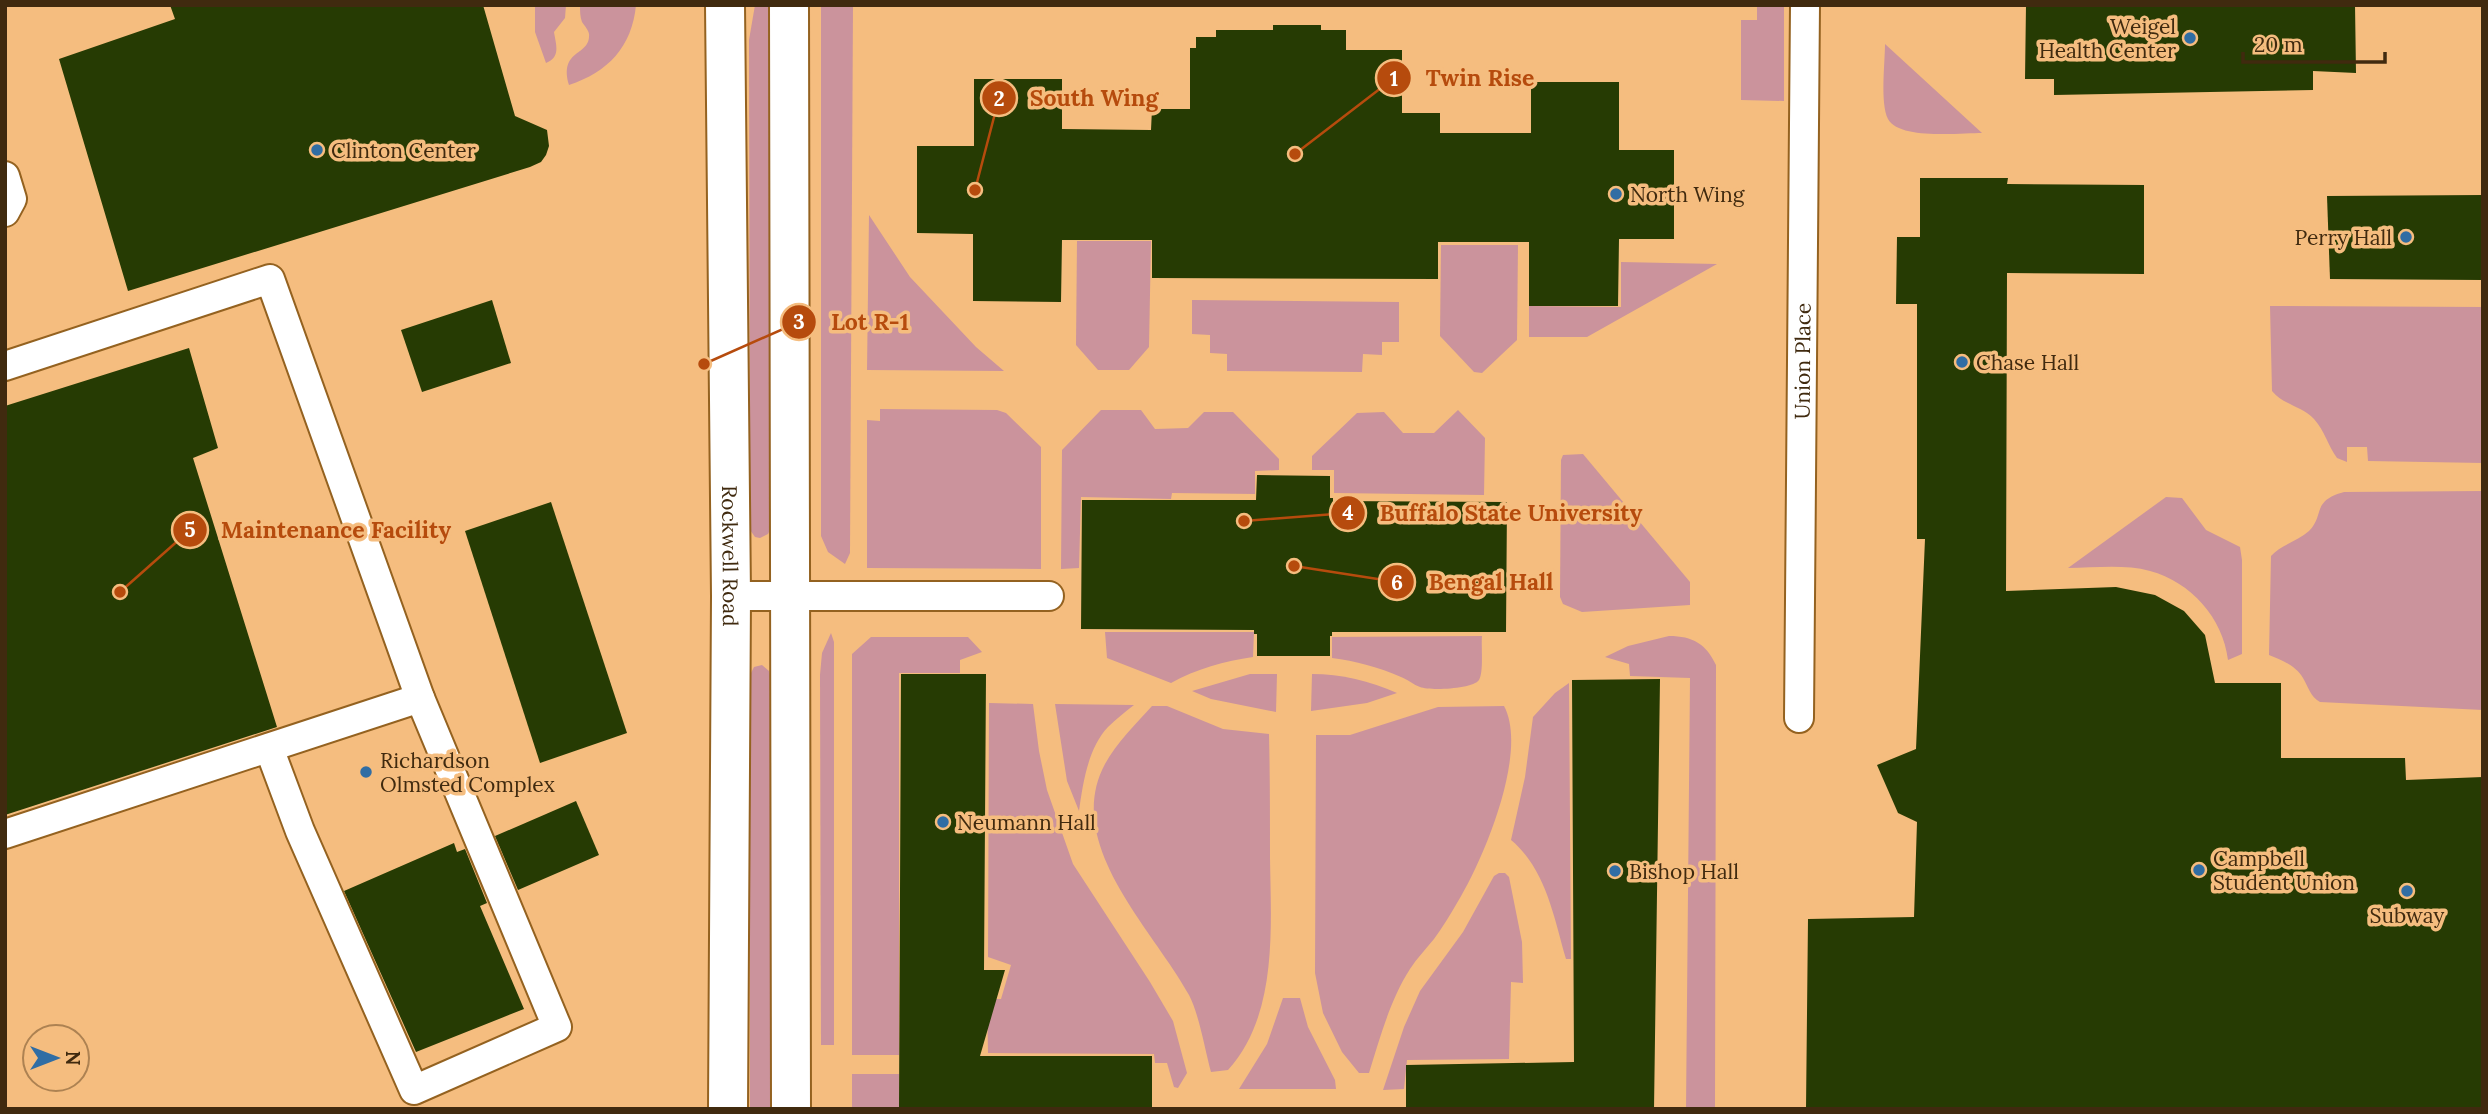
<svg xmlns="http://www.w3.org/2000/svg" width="2488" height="1114" font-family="Lora,serif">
<rect width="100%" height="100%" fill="#f5bd7f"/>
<g fill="#cb939c">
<path d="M 535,5 L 566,5 L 565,18 L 554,32 C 556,45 561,57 546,63 L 535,32 Z"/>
<path d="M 580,5 L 636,5 C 632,47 608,72 569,85 C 559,50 588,56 589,37 C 590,31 585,27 582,22 C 580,17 580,11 580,5 Z"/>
<polygon points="755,5 770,5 771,528 768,534 760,538 755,537 750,530 749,40"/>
<polygon points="821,5 853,5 850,553 845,564 828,552 821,536"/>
<polygon points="1757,5 1784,5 1784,101 1741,100 1741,20 1757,20"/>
<path d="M 1885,44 L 1982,133 C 1961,133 1899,140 1888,119 C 1880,103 1885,63 1885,44 Z"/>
<polygon points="869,215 910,277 976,347 1004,371 867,370"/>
<polygon points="1077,241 1151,241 1149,347 1129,370 1098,370 1076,345"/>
<polygon points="1441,245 1518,245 1517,340 1482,373 1474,372 1440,336"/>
<polygon points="1621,262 1717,264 1587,337 1529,337 1529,306 1621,307"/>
<polygon points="1192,300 1399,302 1399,342 1382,342 1382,355 1363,354 1362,372 1227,371 1227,354 1210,353 1210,335 1192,334"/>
<path d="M 2270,306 L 2483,307 L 2483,463 L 2368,461 L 2367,447 L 2347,447 L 2347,462 L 2337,458 C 2328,446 2325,431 2314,419 C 2302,406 2283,405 2272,391 Z"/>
<polygon points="880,409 997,410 1006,413 1041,447 1041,569 867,568 867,420 880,421"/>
<polygon points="1101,410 1141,410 1155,429 1188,428 1204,412 1233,412 1279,459 1279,470 1255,471 1255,494 1172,493 1171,499 1081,497 1079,568 1061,569 1062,450"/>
<polygon points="1458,410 1485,438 1484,495 1334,493 1334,470 1312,470 1312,456 1357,413 1384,412 1403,433 1434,433"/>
<polygon points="1583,454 1690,582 1690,605 1582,612 1563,604 1560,597 1561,460 1563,455"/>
<path d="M 2483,491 L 2483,710 L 2320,702 C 2310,696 2309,688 2303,678 C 2296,666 2282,660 2269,655 L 2271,556 C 2281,545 2298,541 2309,531 C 2325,515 2311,501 2344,492 Z"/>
<path d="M 2166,497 L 2182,498 L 2206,530 L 2240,547 L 2242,560 L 2242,654 L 2228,660 C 2223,618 2191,582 2150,571 C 2124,564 2094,568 2068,568 Z"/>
<path d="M 1105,632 L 1254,632 L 1253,657 C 1225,661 1196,669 1171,683 L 1107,658 Z"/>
<polygon points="831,633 834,642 834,1045 821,1045 820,675 822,653"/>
<path d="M 1482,636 C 1481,646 1484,672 1479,680 C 1473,689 1430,691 1420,687 C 1414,685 1407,679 1401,677 C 1379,667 1355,661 1332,658 L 1332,637 Z"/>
<path d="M 1669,636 C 1693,636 1706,644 1716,665 L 1715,1109 L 1686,1109 L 1690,678 L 1630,676 L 1629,664 L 1605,657 L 1628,646 Z"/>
<polygon points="871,637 968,637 982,652 960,660 960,673 899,673 899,1055 852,1055 852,654"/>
<polygon points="762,665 769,671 770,675 770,1109 750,1109 750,675 754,667"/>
<polygon points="1250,674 1277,674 1276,712 1211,699 1192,691"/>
<path d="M 1312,674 C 1341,674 1370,681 1397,693 L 1367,703 L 1311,711 Z"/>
<path d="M 1569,683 L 1571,959 L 1566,959 C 1554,918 1546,869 1511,840 L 1525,777 L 1533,717 L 1555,693 Z"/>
<polygon points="989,703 1033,704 1039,751 1047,790 1073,864 1150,982 1173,1021 1187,1073 1178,1088 1174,1087 1167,1063 1155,1063 1154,1054 988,1053 987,999 1001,999 1011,965 988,957"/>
<path d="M 1055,704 L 1134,705 C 1125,712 1116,719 1108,727 C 1088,748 1083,783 1079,811 L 1067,781 Z"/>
<path d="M 1152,706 L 1167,706 L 1223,729 L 1269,734 C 1270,775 1270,817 1270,858 C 1271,928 1278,1015 1228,1070 L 1211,1072 C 1205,1050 1199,1014 1189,995 C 1154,930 1062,844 1105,764 C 1117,742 1136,724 1152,706 Z"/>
<path d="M 1504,706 C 1529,752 1483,861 1457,903 C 1450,915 1442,928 1434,939 C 1426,949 1417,958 1410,969 C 1390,1000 1380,1038 1369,1073 L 1359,1073 L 1342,1052 L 1323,1013 L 1315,973 L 1316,735 L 1350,735 L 1438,707 Z"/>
<polygon points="1499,873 1505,873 1509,877 1522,942 1523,983 1511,982 1509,1059 1407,1060 1404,1089 1383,1090 1404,1027 1420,991 1463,932 1494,876"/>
<polygon points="1283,998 1300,998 1308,1027 1335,1080 1336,1089 1239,1089 1267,1044"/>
<rect x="852" y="1074" width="47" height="35"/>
</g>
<g fill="#263b03">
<polygon points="170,5 483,5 515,116 547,130 549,146 546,155 541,162 530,167 128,291 59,59 175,19"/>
<polygon points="2026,5 2355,5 2356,73 2313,71 2313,90 2054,95 2054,79 2025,79"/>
<polygon points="1273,25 1321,25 1321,30 1346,30 1346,50 1402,50 1402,113 1440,113 1440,133 1531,133 1531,82 1619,82 1619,150 1674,150 1674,239 1619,239 1618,306 1529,306 1529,242 1438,242 1438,279 1152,278 1152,240 1062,240 1061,302 973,301 973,234 917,233 917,146 974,146 974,79 1062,79 1062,129 1151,130 1152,109 1190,109 1190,48 1196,48 1196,37 1216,37 1216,30 1273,30"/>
<polygon points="1920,178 2008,178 2007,184 2144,185 2144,274 2007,273 2006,591 2116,587 2155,595 2184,611 2205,635 2215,683 2281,683 2281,758 2405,758 2406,780 2483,777 2483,1109 1806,1109 1808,919 1914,917 1917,822 1898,813 1877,765 1916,749 1925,539 1917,539 1917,304 1896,304 1897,237 1920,237"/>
<polygon points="2483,195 2483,280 2330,279 2327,196"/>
<polygon points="492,300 511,363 422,392 401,330"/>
<polygon points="189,348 218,448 193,458 277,727 5,815 5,406"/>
<polygon points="1257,475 1330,476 1330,498 1333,498 1333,501 1507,502 1506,632 1332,632 1332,636 1330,636 1330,656 1257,656 1257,634 1254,634 1254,630 1081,629 1082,500 1256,500"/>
<polygon points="551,502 627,733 540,763 465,531"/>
<polygon points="901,674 986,674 984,970 1005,970 980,1056 1152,1056 1152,1109 899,1109"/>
<polygon points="1660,679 1654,1109 1406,1109 1406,1065 1574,1062 1572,680"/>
<polygon points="576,801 599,855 518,890 495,836"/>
<polygon points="454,843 457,852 465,849 487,903 480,906 524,1009 416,1052 344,891"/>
</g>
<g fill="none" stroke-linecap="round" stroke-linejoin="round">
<defs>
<g id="service">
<polyline points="5,176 12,199 5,212"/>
<polyline points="5,366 270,279 420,698 5,834"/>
<polyline points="731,596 1049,596"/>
<path id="s1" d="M 1799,718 L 1805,5"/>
<polyline points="269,748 300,831 414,1090 557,1027 420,698"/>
</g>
<g id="tertiary">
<path id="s2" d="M 725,5 L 731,596 L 728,1109"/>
<polyline points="789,5 791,1109"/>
</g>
</defs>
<use href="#service" stroke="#946220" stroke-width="32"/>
<use href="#tertiary" stroke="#946220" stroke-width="42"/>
<use href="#service" stroke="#fff" stroke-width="28"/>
<use href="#tertiary" stroke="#fff" stroke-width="38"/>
</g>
<g fill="#306da4" stroke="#f5bd7f" stroke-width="2.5">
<circle cx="2190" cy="38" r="7"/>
<circle cx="317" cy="150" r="7"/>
<circle cx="1616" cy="194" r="7"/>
<circle cx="2406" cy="237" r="7"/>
<circle cx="1962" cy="362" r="7"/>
<circle cx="366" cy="772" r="7"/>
<circle cx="943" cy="822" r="7"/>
<circle cx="2199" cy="870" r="7"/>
<circle cx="1615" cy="871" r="7"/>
<circle cx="2407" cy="891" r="7"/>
</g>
<g text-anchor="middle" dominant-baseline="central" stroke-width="7" stroke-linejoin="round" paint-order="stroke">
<g font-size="21" fill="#402a0f" stroke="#f5bd7f" text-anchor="start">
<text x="2176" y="26" text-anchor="end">Weigel<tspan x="2176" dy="24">Health Center</tspan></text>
<text x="331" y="150">Clinton Center</text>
<text x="1630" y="194">North Wing</text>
<text x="2392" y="237" text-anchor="end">Perry Hall</text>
<text x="1976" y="362">Chase Hall</text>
<text x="380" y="760">Richardson<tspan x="380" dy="24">Olmsted Complex</tspan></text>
<text x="957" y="822">Neumann Hall</text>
<text x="2213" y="858">Campbell<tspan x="2213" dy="24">Student Union</tspan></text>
<text x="1629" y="871">Bishop Hall</text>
<text x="2407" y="915" text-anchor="middle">Subway</text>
</g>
<g font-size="21" fill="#402a0f" stroke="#f5bd7f">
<text stroke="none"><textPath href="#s1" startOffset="357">Union Place</textPath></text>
<text stroke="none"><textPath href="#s2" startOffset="551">Rockwell Road</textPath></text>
</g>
</g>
<path fill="none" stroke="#b64b0d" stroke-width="2.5" d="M1295 154L1394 78M975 190L999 98M704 364L799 322M1244 521L1348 513M120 592L190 530M1294 566L1397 582"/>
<g fill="#b64b0d" stroke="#f5bd7f" stroke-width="2.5">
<circle cx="1295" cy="154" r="7"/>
<circle cx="975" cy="190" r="7"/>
<circle cx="704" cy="364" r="7"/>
<circle cx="1244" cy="521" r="7"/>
<circle cx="120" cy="592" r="7"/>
<circle cx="1294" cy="566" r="7"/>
<circle cx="1394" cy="78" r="18"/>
<circle cx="999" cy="98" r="18"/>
<circle cx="799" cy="322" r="18"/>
<circle cx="1348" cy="513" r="18"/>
<circle cx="190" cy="530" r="18"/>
<circle cx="1397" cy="582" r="18"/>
</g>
<g font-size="21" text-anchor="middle" font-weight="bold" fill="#fff">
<text x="1394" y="86">1</text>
<text x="999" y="106">2</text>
<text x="799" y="329">3</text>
<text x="1348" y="520">4</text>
<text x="190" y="537">5</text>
<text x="1397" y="590">6</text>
</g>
<g font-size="23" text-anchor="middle" font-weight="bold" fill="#b64b0d" stroke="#f5bd7f" stroke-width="7" stroke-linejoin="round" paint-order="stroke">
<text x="1480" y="86">Twin Rise</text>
<text x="1094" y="106">South Wing</text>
<text x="870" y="330">Lot R-1</text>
<text x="1511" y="521">Buffalo State University</text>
<text x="336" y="538">Maintenance Facility</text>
<text x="1491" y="590">Bengal Hall</text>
</g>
<rect width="2488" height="1114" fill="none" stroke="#402a0f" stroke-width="14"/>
<g transform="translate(56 1058) rotate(90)"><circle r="33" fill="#f5bd7f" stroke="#ad8252" stroke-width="2"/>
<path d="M0-5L12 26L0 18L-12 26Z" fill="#306da4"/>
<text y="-10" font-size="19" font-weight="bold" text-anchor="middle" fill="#402a0f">N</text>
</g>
<path d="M2243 52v10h142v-10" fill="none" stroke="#402a0f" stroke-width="3.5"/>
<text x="2254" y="52" font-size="21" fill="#402a0f" stroke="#f5bd7f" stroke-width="5" paint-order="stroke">20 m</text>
</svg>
